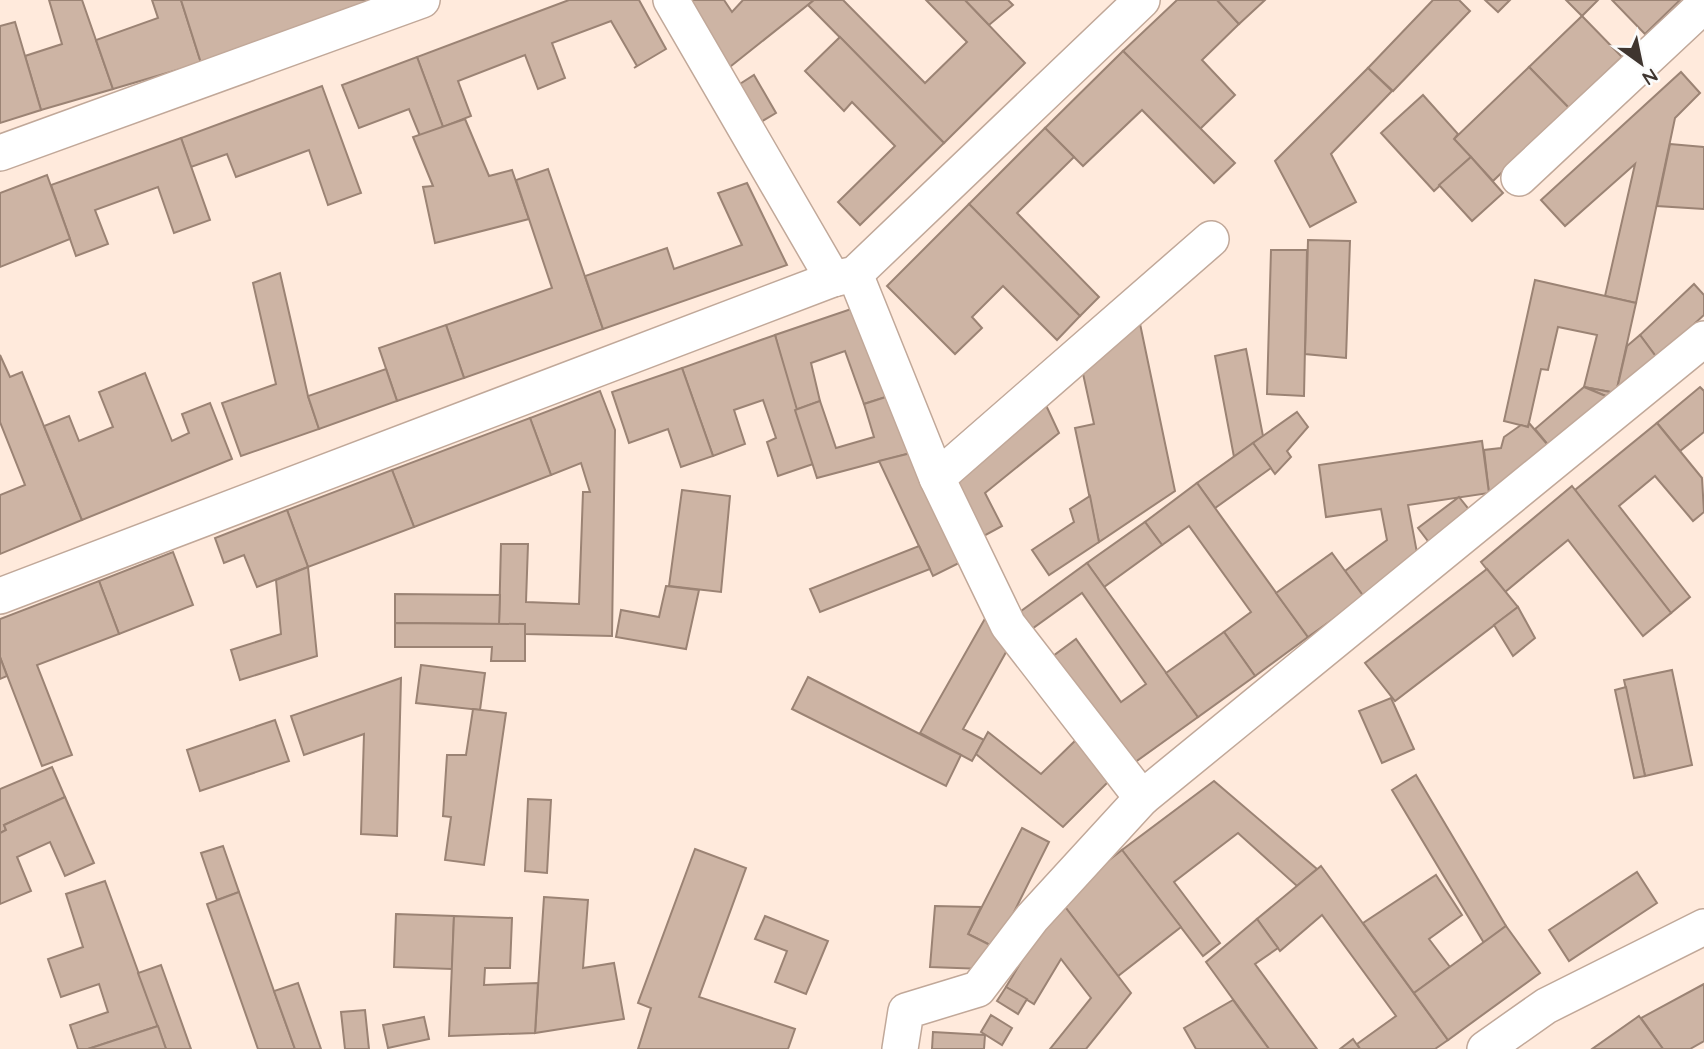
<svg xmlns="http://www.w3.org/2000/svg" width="1704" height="1049" font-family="Quicksand,sans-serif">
<rect width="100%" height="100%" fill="#ffeadc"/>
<g fill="#cdb4a4" stroke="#9b8374" stroke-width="2">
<polygon points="49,0 82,0 113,89 41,110 25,56 62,44"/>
<polygon points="152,0 181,0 201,63 113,89 96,40 158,18"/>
<polygon points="181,0 385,0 201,63"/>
<polygon points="569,0 639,0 666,49 634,68 637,66 611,21 552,43 565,78 538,89 525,55 458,81 471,116 443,127 417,57"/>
<polygon points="685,0 724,0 732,12 743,0 814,0 726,70"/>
<polygon points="814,0 843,0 925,83 967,42 926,0 965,0 1025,63 944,143 808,5"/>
<polygon points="965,0 1008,0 1013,5 989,25"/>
<polygon points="1177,0 1217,0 1239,24 1202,60 1235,95 1200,129 1123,51"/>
<polygon points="1217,0 1265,0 1239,24"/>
<polygon points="1433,0 1459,0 1470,11 1393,91 1368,68"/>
<polygon points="1485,0 1510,0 1498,12"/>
<polygon points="1566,0 1598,0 1582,16"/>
<polygon points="1612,0 1680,0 1645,34"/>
<polygon points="1582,16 1622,57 1569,108 1529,67"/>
<polygon points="15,22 41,110 0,123 0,26"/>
<polygon points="840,37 944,143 860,225 838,202 895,146 852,102 844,111 805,71"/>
<polygon points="1123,51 1235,163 1214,183 1142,110 1083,166 1045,128"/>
<polygon points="417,57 443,127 420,136 409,109 359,128 342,85"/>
<polygon points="1529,67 1569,108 1493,181 1454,139"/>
<polygon points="1368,68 1392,91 1331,154 1356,202 1310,227 1275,161"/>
<polygon points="1681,72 1700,93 1675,118 1636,303 1605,296 1635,164 1565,226 1541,200"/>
<polygon points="754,75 776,113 754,126 732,89"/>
<polygon points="322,86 361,193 328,205 309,150 236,177 227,154 191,167 181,138"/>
<polygon points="1423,95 1458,134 1454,139 1471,157 1434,191 1381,133"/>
<polygon points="465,119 489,176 512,170 529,219 435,243 423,187 433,186 413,137"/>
<polygon points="1045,128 1074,157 1017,213 1099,297 1080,316 969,204"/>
<polygon points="181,138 210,220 174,233 158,187 95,210 108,244 76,256 51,185"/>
<polygon points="1670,144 1704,147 1704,209 1657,206"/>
<polygon points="1471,157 1503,193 1472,221 1439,185"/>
<polygon points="548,169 603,329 464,378 446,325 552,288 516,180"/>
<polygon points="47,175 70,239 0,267 0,193"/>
<polygon points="747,183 787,265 603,329 585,276 667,248 674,269 742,245 718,193"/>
<polygon points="969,204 1080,316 1057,340 1003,286 972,317 982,328 955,354 887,286"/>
<polygon points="1308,240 1350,241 1346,358 1305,354"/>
<polygon points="1271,250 1307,250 1304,396 1267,394"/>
<polygon points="280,273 308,396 319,429 241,456 222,403 276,384 253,283"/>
<polygon points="1535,280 1636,303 1616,393 1584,387 1597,335 1558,327 1548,370 1541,369 1528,427 1504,421"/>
<polygon points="1694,284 1704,295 1704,315 1657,358 1640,335"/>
<polygon points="857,307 892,395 864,404 845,351 811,363 820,401 795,410 775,335"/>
<polygon points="1139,319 1175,491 1099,542 1075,428 1094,424 1080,360"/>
<polygon points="446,325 464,378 397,401 379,348"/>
<polygon points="775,335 813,464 778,476 767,442 776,438 763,400 734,410 745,444 713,456 682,368"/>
<polygon points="1640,335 1657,358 1613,399 1584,387 1616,393 1627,346"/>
<polygon points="1246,349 1263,436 1234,457 1215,356"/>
<polygon points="0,355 10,377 22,372 82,520 0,554 0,495 25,485 0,422"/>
<polygon points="682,368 713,456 681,467 668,429 629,443 612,392"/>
<polygon points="386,369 397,401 319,429 308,396"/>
<polygon points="145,373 172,441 189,433 182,414 210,403 232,459 82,520 44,426 69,416 79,441 113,427 99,392"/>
<polygon points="1584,387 1613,399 1553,451 1535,429"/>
<polygon points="1700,387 1704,391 1704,432 1680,451 1657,423"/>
<polygon points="600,391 615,430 612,636 525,634 525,624 499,624 501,544 528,544 526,602 579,604 583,492 590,492 581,463 551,475 530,418"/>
<polygon points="892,395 911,453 817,478 795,410 820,401 836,448 874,437 864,404"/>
<polygon points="1044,401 1059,433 985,493 1002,526 982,537 951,477"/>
<polygon points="1297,412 1308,427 1287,451 1291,457 1275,474 1253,443"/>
<polygon points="530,418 551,475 414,527 392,470"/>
<polygon points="1529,423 1553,451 1489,493 1484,450 1501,448 1504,437 1521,425 1528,427"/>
<polygon points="1657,423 1702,478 1704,512 1693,521 1655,476 1619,506 1690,597 1671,613 1575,490"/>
<polygon points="1482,441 1489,493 1408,505 1418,558 1364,597 1345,571 1387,540 1381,509 1326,517 1319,465"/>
<polygon points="1253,443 1271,468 1215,508 1197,483"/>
<polygon points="911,453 961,562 933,576 879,461"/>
<polygon points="392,470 414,527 308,567 287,510"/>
<polygon points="1197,483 1308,637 1255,676 1224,632 1251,612 1189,526 1162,545 1145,522"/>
<polygon points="1572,486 1671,613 1643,636 1568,540 1505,592 1481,562"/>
<polygon points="682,490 730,496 721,592 669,586"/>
<polygon points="1090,496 1099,542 1049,575 1032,550 1074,522 1070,509"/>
<polygon points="1459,497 1475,517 1434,549 1418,528"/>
<polygon points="287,510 308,567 257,587 244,555 224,563 215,538"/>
<polygon points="1145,522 1162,545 1104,587 1087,563"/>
<polygon points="919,546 930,569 820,612 810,589"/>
<polygon points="173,552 193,605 119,634 99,581"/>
<polygon points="1332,553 1364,597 1308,637 1276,593"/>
<polygon points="1087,563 1198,717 1127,768 1049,659 1076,639 1121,702 1146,684 1082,593 1029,631 1017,614"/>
<polygon points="308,567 317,656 240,680 231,650 281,634 276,580"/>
<polygon points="1487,569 1518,607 1395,701 1365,663"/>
<polygon points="99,581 119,634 37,665 72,755 42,766 0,657 0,619"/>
<polygon points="666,586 699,590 686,649 616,637 621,610 659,617"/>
<polygon points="395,594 500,595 499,624 395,623"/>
<polygon points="1518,607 1535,638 1513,656 1494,625"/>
<polygon points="987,615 1010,645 963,729 984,740 972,761 920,733"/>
<polygon points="395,623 525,624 525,661 491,661 492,647 395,647"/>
<polygon points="1224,632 1255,676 1198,717 1166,673"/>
<polygon points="0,657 7,676 0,679"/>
<polygon points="421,665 485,673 480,710 416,703"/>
<polygon points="1672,670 1692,765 1645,776 1624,680"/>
<polygon points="808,677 961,755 946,786 792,709"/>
<polygon points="401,678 397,836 361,834 364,734 304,755 291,716"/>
<polygon points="1626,687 1645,776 1634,778 1615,690"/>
<polygon points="1391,698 1414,749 1382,763 1359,711"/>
<polygon points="473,709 506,713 484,865 445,860 451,817 443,816 447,755 466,755"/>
<polygon points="275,720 289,761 200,791 187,750"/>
<polygon points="988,732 1041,774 1079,737 1116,774 1063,827 976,754"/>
<polygon points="52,767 65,797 4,825 6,830 0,833 0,789"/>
<polygon points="1416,775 1506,926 1484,943 1392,790"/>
<polygon points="1214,781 1317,869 1297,886 1238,833 1174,882 1220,943 1203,956 1122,850"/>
<polygon points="65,797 94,863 65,876 50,842 17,857 31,891 0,904 0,833 6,830 4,825"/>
<polygon points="528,799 551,800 547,873 525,871"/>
<polygon points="1022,828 1049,842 996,948 968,934"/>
<polygon points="223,846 239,892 217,900 201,853"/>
<polygon points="695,849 746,868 699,997 795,1029 788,1049 638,1049 651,1008 638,1003"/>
<polygon points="1122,850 1181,927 1118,976 1059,899"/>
<polygon points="1321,866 1448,1040 1435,1049 1360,1049 1357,1044 1396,1016 1322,915 1280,951 1257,919"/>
<polygon points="1637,872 1657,903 1569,961 1549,930"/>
<polygon points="1436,875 1462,915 1429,939 1450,967 1414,993 1363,923"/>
<polygon points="105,881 158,1026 88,1049 78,1049 70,1025 108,1012 99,984 61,997 48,959 83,947 66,894"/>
<polygon points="239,892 274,991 295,1049 258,1049 207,904"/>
<polygon points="544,897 588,900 583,968 614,963 624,1019 535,1033"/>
<polygon points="1059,899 1131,993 1086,1049 1050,1049 1091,998 1061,959 1034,1004 1006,987"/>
<polygon points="935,906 981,907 968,934 996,948 984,969 930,967"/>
<polygon points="396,914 454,916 452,969 394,967"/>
<polygon points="454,916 512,918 510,968 485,968 484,985 538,983 535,1033 449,1036"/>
<polygon points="765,916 828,941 806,994 775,982 787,951 755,939"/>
<polygon points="1257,919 1278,948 1255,964 1317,1049 1269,1049 1206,962"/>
<polygon points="1506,926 1540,973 1448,1040 1414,993"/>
<polygon points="161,965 191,1049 166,1049 138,973"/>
<polygon points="298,983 321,1049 295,1049 274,991"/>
<polygon points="1704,984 1704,1041 1690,1049 1663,1049 1641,1018"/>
<polygon points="1006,987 1027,999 1018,1014 997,1001"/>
<polygon points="1233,1000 1269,1049 1196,1049 1184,1028"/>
<polygon points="365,1010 369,1049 345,1049 341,1012"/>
<polygon points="991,1015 1012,1028 1002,1045 981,1032"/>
<polygon points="1639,1016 1663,1049 1592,1049"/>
<polygon points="424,1017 429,1039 388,1048 383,1025"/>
<polygon points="158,1026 166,1049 88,1049"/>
<polygon points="933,1032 985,1035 984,1049 932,1049"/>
<polygon points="1353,1039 1360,1049 1340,1049"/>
</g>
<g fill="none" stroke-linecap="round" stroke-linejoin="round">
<defs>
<g id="street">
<polyline points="671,0 833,279"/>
<polyline points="0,153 422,0"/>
<polyline points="1519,178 1704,5"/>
<polyline points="855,274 937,478 1008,625 1142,798"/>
<polyline points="937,478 1211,239"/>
<polyline points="0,596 833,279 855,274 1142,0"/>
<polyline points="900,1049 906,1011 978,989 1032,918 1142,798 1704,339"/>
<polyline points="1485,1049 1546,1006 1704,927"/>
</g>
</defs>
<use href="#street" stroke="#c1a899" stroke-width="38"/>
<use href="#street" stroke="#fff" stroke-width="35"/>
</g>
<g transform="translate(1641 63) rotate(147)" stroke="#fbfbfb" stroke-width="5" paint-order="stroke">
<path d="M0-5L12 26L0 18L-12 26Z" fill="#3f352f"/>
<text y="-10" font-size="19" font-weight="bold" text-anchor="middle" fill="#3f352f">N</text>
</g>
</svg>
